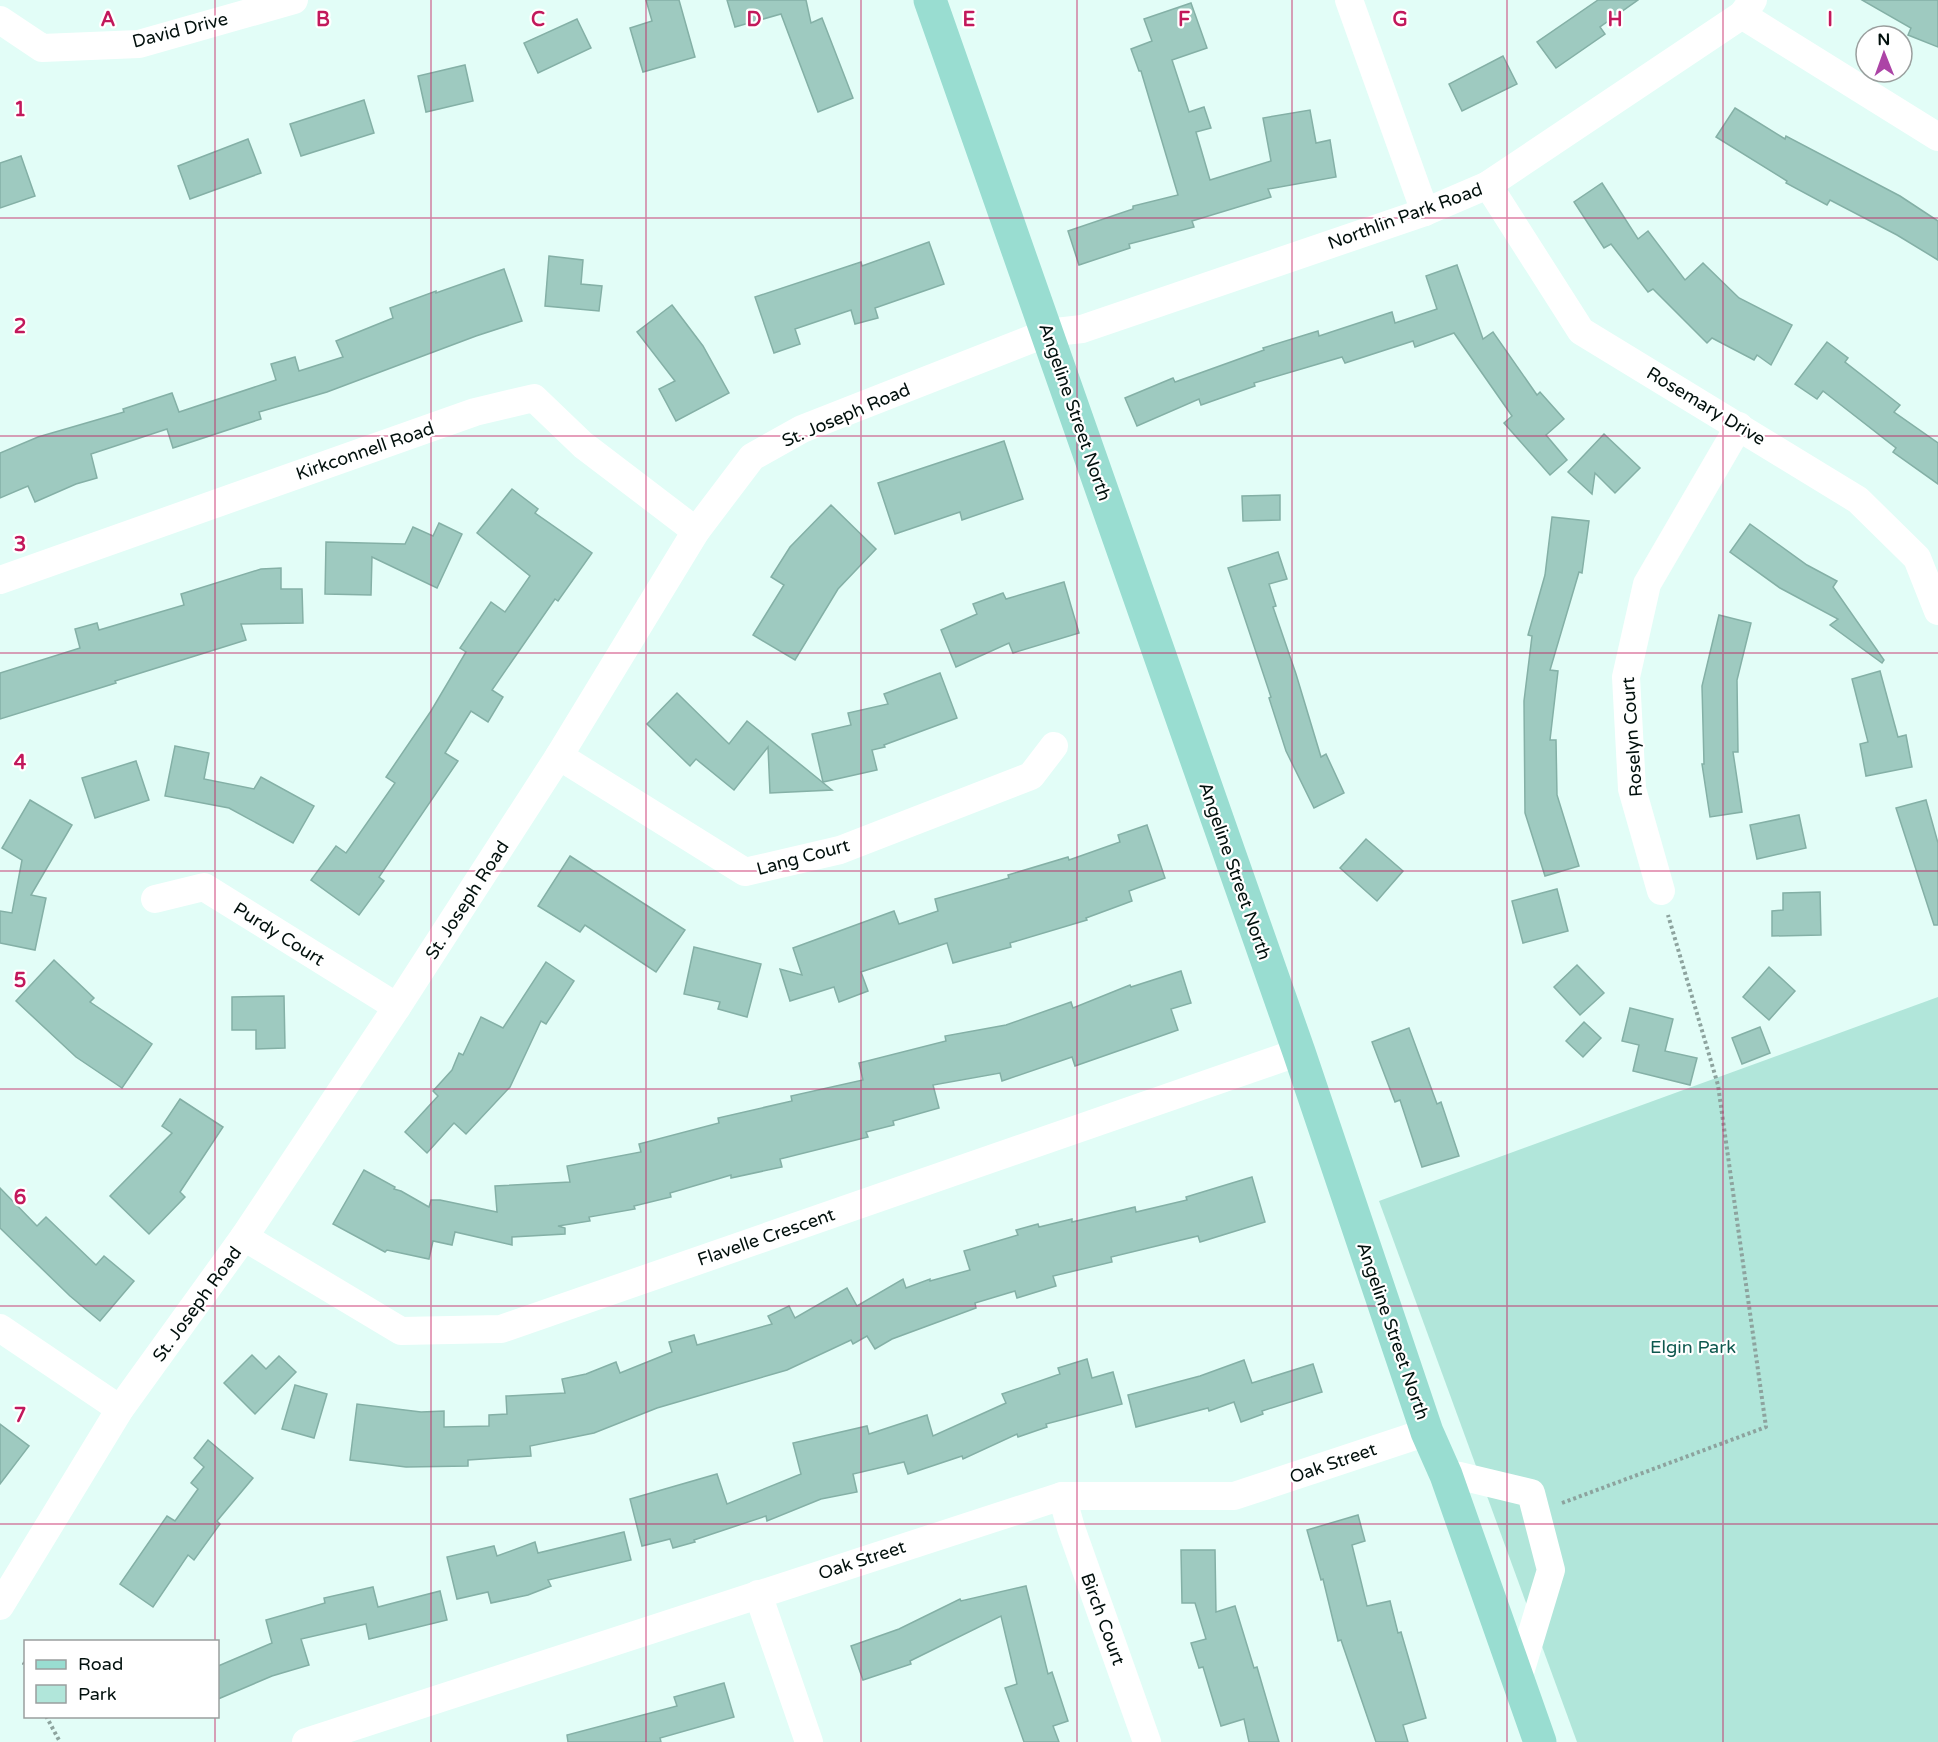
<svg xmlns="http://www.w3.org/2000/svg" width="1938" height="1742" font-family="'Varela Round',sans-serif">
<rect width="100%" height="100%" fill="#e2fdf7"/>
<polygon fill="#b1e6da" points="1938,997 1938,1742 1577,1742 1379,1201"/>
<g fill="#9ecac0" stroke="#84b0a6" stroke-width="1.5">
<polygon points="646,0 679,0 695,57 643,72 630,28 652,21"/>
<polygon points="727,0 806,0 811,23 822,18 853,98 818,112 781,14 735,27"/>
<polygon points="1598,0 1638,0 1600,27 1605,34 1556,68 1537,42"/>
<polygon points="1862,0 1938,0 1938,47 1908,35 1911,28"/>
<polygon points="1191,3 1207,48 1172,60 1189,112 1204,107 1211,128 1196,132 1210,180 1271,161 1263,118 1310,110 1316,143 1330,140 1336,177 1268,189 1271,197 1192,221 1194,227 1129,244 1130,248 1079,265 1068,231 1133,209 1133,206 1178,195 1141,71 1139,71 1131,49 1152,41 1144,19"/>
<polygon points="577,19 591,48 538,73 524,43"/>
<polygon points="1503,56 1517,84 1462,111 1449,84"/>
<polygon points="465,65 473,101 426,112 418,76"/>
<polygon points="364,100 374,133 301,156 290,124"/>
<polygon points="1735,108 1785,139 1786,136 1900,196 1938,221 1938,260 1897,235 1830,200 1827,205 1786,183 1787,181 1716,137"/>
<polygon points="248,139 261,173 190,199 178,166"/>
<polygon points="21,156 35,196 0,208 0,163"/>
<polygon points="1602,183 1638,239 1648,231 1685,280 1703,263 1739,298 1792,325 1771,365 1757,355 1754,360 1712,338 1707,343 1653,289 1648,292 1611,244 1604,248 1574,202"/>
<polygon points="929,242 944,284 875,308 878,318 855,324 851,310 795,329 800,344 774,353 755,297 861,262 862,266"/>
<polygon points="549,256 583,260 581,284 602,286 599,311 545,306"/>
<polygon points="1457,265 1483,339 1493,332 1537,395 1540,392 1564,419 1546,435 1567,460 1550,475 1504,423 1512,416 1454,333 1415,347 1413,341 1345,363 1342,357 1254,383 1255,386 1201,405 1199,399 1137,426 1125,398 1173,378 1175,382 1264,350 1263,348 1318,331 1319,336 1392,312 1395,323 1437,309 1426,276"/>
<polygon points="504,269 522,321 476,336 327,392 259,412 261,419 173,448 167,429 91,454 97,478 76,484 35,502 28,486 0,498 0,453 38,437 124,412 123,409 172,393 179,412 276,380 271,364 295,357 299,371 343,357 336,341 393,318 390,308 436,291 436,293"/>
<polygon points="672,305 703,346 729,393 676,421 659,389 675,381 637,332"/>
<polygon points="1827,342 1848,358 1845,362 1900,405 1894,412 1938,443 1938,484 1893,452 1896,448 1823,391 1817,399 1795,384"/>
<polygon points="1604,434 1640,468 1615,493 1595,473 1592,494 1568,472"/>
<polygon points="1004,441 1023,499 962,520 960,512 895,534 878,483"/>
<polygon points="512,489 538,509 535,513 592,553 558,601 555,599 492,690 503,697 488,722 471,711 445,753 458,761 379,877 384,881 359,915 311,880 336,846 346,853 395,783 386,777 431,711 466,652 460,648 491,602 505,612 530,576 477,533"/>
<polygon points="1280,495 1280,520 1243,521 1242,496"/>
<polygon points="831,505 876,549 838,589 795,660 753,635 784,585 771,577 790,547"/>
<polygon points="1552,517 1589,521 1582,573 1579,572 1550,670 1558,671 1550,740 1556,740 1557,795 1579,866 1545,876 1525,813 1524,701 1532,636 1528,635 1545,575"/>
<polygon points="439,523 462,534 437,588 372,557 371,595 325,594 326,542 405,544 413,527 433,536"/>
<polygon points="1750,524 1807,565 1837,581 1833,587 1884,660 1882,663 1830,625 1838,619 1780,588 1730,552"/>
<polygon points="1278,552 1287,579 1269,584 1276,606 1273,607 1296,674 1321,757 1326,754 1344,793 1314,808 1286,751 1269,698 1271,697 1228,568"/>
<polygon points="281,568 281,589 302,589 303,623 241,624 246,640 115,681 116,683 0,719 0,673 80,648 75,629 97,623 99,630 184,605 181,594 261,569"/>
<polygon points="1064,582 1079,633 1013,653 1009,643 956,667 941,630 977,614 973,604 1003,593 1006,599"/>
<polygon points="1719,615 1751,623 1737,680 1738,752 1733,752 1742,812 1710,817 1702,764 1704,764 1702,686"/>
<polygon points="1880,671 1898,737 1906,735 1912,767 1866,776 1860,744 1868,742 1852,679"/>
<polygon points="940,673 957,718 884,745 885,747 872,750 877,770 823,782 812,734 851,725 848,713 888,704 884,694"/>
<polygon points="677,693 729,744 747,721 832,790 770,793 768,747 734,790 696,759 690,766 647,724"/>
<polygon points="175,746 209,753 204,779 254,789 261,777 314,806 293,843 229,808 165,796"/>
<polygon points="136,761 149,800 95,818 82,778"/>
<polygon points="30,800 72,825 31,895 46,898 35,950 0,943 0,911 12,913 22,860 2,848"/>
<polygon points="1926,800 1938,843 1938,925 1934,925 1896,808"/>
<polygon points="1799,815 1806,848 1757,859 1750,825"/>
<polygon points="1147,825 1165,878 1129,891 1132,901 1086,918 1087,920 1010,943 1011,947 953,963 947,943 861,972 868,991 839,1002 834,987 790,1001 780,969 802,975 793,948 894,911 899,924 938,911 935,899 1009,878 1008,875 1068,857 1069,860 1120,842 1118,835"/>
<polygon points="1366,839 1403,871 1377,901 1340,868"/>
<polygon points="570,856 685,930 656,972 585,925 580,932 538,906"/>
<polygon points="1557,889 1568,931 1523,943 1512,901"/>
<polygon points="1820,892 1821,935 1772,936 1772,911 1783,910 1783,893"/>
<polygon points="694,947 761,964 747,1017 718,1009 720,1002 684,994"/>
<polygon points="54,960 94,998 90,1002 152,1044 122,1088 76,1057 16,1001"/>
<polygon points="546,962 574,981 546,1024 541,1021 510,1087 466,1134 454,1123 427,1153 405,1132 438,1096 433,1091 452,1070 459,1053 463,1055 481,1017 503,1028"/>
<polygon points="1577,965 1604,993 1580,1015 1554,987"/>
<polygon points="1769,967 1795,991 1769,1020 1743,997"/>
<polygon points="1181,971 1191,1003 1171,1009 1178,1030 1075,1066 1072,1057 1002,1081 1000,1073 933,1085 939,1108 893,1121 894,1125 866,1132 868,1137 780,1159 782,1167 731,1178 731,1175 670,1193 671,1197 634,1206 635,1209 589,1217 590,1221 558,1226 565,1228 565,1234 512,1237 512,1245 455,1232 452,1245 433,1241 429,1259 387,1250 385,1252 333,1224 364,1170 395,1187 394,1189 401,1191 429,1207 431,1200 440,1200 497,1212 495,1186 570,1182 567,1166 641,1152 639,1144 719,1123 718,1118 792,1101 791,1096 863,1080 859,1063 946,1041 945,1036 1006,1025 1071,1002 1073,1008 1130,985 1131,987"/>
<polygon points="284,996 285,1048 256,1049 256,1030 232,1030 232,997"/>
<polygon points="1630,1008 1673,1019 1665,1051 1697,1058 1690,1085 1633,1071 1639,1045 1622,1041"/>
<polygon points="1584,1022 1601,1038 1583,1057 1566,1041"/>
<polygon points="1760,1027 1770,1053 1742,1064 1732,1038"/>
<polygon points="1409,1028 1437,1104 1441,1102 1459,1156 1422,1167 1400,1100 1395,1102 1372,1042"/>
<polygon points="180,1099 223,1127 180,1192 185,1197 149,1234 110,1196 172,1133 162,1126"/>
<polygon points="1252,1177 1265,1222 1200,1242 1198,1236 1111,1257 1112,1262 1053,1276 1056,1286 1017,1298 1015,1291 975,1303 976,1308 892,1339 875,1349 867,1336 853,1344 851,1340 787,1370 657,1408 594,1433 530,1446 531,1456 468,1460 468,1466 406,1467 350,1460 357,1404 421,1412 444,1411 444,1427 489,1426 489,1415 507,1414 506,1396 565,1393 562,1379 586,1374 616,1362 620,1373 672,1352 669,1342 694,1335 697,1345 772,1324 768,1316 789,1306 795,1318 847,1288 857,1306 903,1279 906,1288 930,1279 930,1281 970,1270 964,1251 1018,1235 1016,1230 1038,1224 1039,1227 1072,1219 1072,1222 1135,1207 1136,1212 1187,1200 1186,1197"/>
<polygon points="0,1188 37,1226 46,1217 96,1265 104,1256 134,1281 100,1321 70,1296 0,1228"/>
<polygon points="252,1355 266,1369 279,1356 296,1372 255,1414 224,1383"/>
<polygon points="1087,1359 1092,1378 1113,1372 1122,1404 1046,1424 1047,1427 1018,1437 1017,1434 963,1459 962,1456 908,1474 904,1462 853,1474 857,1492 821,1499 767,1521 766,1516 694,1540 695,1542 673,1548 670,1539 642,1546 630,1499 717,1474 727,1504 801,1474 793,1443 867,1426 869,1434 927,1415 933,1436 1006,1403 1002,1394 1060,1374 1058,1368"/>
<polygon points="1244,1360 1252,1383 1313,1364 1322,1392 1262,1411 1263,1414 1241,1422 1234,1402 1209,1411 1208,1408 1136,1427 1128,1395 1200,1376"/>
<polygon points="295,1385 327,1394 314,1438 282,1429"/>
<polygon points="0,1424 29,1446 0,1484"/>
<polygon points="208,1440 253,1478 217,1521 220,1524 194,1560 188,1555 153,1607 120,1584 167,1516 175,1521 198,1489 191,1483 204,1467 194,1458"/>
<polygon points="1358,1515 1365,1541 1352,1545 1367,1606 1390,1601 1398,1633 1401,1632 1426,1718 1403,1725 1408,1742 1376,1742 1341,1640 1338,1641 1323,1579 1321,1580 1307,1530"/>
<polygon points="624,1532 631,1560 548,1580 551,1586 528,1595 491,1603 488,1592 457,1599 447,1557 494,1546 497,1556 535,1542 538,1553"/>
<polygon points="1181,1550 1215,1550 1216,1612 1235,1606 1254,1668 1257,1667 1279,1742 1249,1742 1244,1719 1221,1726 1203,1667 1199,1668 1191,1643 1206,1639 1195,1603 1182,1603"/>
<polygon points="1026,1586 1048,1674 1052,1672 1068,1721 1053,1726 1059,1742 1024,1742 1005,1688 1017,1684 1001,1616 910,1661 911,1664 863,1680 851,1646 899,1629 960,1599 961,1601"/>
<polygon points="373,1587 378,1607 440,1591 447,1620 369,1639 366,1624 301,1639 309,1665 272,1676 218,1699 218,1666 272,1643 266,1620 325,1603 324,1598"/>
<polygon points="724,1683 734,1717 660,1738 661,1742 568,1742 567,1735 677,1706 674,1697"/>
</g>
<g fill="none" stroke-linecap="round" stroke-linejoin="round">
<g stroke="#8da39e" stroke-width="4" stroke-dasharray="3 3" stroke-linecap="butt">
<polyline points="1562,1503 1766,1427 1718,1085 1668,915"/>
<polyline points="26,1662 24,1664 26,1668"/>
<polyline points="46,1716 60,1742"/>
</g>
<g stroke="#fff" stroke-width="28">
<polyline points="1349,0 1425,212"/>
<polyline points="1742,15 1938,137"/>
<polyline points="0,20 42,48 139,44 294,0"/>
<polyline points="1488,185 1581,331 1858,500 1917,558 1938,611"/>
<polyline points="0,580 475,412 534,398 583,445 696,531"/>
<polyline points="559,756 745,872 840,850 1031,776 1054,746"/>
<polyline points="1661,891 1632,789 1626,677 1647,584 1739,426"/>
<polyline points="155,899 204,887 397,1007"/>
<polyline points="244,1237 401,1331 501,1329 1299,1052"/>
<polyline points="0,1328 120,1409"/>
<polyline points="1446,1475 1460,1476 1531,1493 1551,1570 1518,1679"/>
<polyline points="1062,1496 1071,1528 1147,1742"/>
<polyline points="758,1594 809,1742"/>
<polyline points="0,1606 120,1409 244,1237 397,1007 559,756 696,531 752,457 802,429 1047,333 1082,329 1425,212 1488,185 1742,15 1753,0"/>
<polyline points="306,1742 1062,1496 1234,1496 1427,1432"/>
</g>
<polyline stroke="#99ddd1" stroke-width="33" points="930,0 1299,1052 1427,1432 1446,1475 1540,1742"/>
</g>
<path fill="none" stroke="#c2185b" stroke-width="1.5" stroke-opacity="0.55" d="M 215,0 L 215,1642M 431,0 L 431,1742M 646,0 L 646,1742M 861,0 L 861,1742M 1077,0 L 1077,1742M 1292,0 L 1292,1742M 1507,0 L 1507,1742M 1723,0 L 1723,1742M 0,218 L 1938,218M 0,436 L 1938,436M 0,653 L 1938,653M 0,871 L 1938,871M 0,1089 L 1938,1089M 0,1306 L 1938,1306M 0,1524 L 1938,1524M 215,1716 L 215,1742"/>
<g text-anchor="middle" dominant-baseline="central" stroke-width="4.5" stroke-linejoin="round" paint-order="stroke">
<g font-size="18" fill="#02100d" stroke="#fff">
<text transform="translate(180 30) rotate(-14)">David Drive</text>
<text transform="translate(1405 216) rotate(-20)">Northlin Park Road</text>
<text transform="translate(1706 406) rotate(31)">Rosemary Drive</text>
<text transform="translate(1075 412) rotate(71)">Angeline Street North</text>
<text transform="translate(846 415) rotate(-23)">St. Joseph Road</text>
<text transform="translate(365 451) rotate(-19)">Kirkconnell Road</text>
<text transform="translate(1632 737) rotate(-94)">Roselyn Court</text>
<text transform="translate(803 857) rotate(-15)">Lang Court</text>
<text transform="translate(1235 871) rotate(71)">Angeline Street North</text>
<text transform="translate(467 900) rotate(-57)">St. Joseph Road</text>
<text transform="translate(279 934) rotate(32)">Purdy Court</text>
<text transform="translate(766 1237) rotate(-19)">Flavelle Crescent</text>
<text transform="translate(197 1304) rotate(-54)">St. Joseph Road</text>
<text transform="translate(1393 1331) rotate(71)">Angeline Street North</text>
<text transform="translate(1333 1463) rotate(-19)">Oak Street</text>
<text transform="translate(862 1560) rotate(-18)">Oak Street</text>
<text transform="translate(1103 1619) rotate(70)">Birch Court</text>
</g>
<g font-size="18" fill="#0e584e" stroke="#fff">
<text x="1693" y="1347">Elgin Park</text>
</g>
</g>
<g font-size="20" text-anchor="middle" font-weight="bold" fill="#c2185b" stroke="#fff" stroke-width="4.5" stroke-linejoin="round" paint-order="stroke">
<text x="108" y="26">A</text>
<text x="323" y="26">B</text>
<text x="538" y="26">C</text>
<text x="754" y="26">D</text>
<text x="969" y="26">E</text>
<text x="1184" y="26">F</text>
<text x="1400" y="26">G</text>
<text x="1615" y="26">H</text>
<text x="1830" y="26">I</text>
<text x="20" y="116">1</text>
<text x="20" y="333">2</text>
<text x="20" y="551">3</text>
<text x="20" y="769">4</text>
<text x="20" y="987">5</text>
<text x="20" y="1204">6</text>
<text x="20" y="1422">7</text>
</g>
<rect x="24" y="1640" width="195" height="78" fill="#ffffff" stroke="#9a9f9e" stroke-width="1.5"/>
<rect x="36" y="1660" width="30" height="9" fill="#99ddd1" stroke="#9a9f9e" stroke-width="1.5"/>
<text x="78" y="1670" font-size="18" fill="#02100d">Road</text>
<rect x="36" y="1685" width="30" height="18" fill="#b1e6da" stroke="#9a9f9e" stroke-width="1.5"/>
<text x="78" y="1700" font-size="18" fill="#02100d">Park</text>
<g transform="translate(1884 54) rotate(359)"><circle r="28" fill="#ffffff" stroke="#9a9f9e" stroke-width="1.5"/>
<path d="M0-4.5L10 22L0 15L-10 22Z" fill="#ac44a6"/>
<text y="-9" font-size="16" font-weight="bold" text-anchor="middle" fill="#02100d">N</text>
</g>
</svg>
